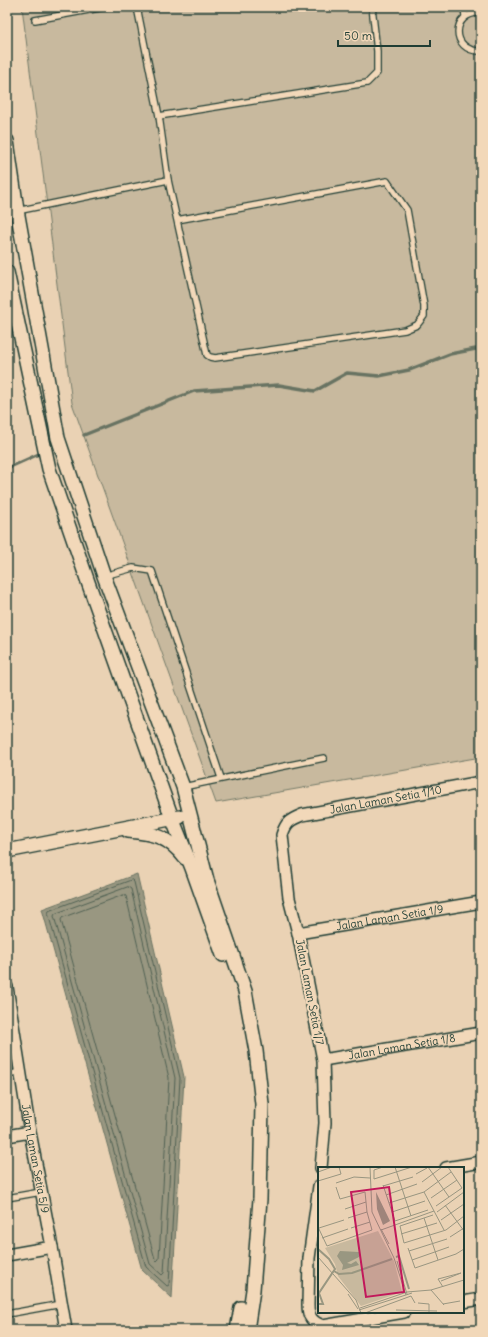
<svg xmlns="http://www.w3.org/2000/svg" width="488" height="1337" font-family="Delius,sans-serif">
<rect width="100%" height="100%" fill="#ead2b4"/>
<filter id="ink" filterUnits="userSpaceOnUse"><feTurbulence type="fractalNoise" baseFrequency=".025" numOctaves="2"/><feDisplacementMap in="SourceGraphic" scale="8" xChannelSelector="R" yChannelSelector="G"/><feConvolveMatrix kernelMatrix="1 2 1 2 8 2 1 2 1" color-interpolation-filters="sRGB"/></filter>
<g filter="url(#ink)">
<polygon fill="#c8b99e" stroke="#747b69" points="22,7 481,7 481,757 216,803 72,403"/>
<polygon fill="#999781" stroke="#687362" points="137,874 184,1077 172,1298 142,1270 42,909"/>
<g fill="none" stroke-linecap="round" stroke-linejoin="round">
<g stroke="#506153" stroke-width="1">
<polygon points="132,880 134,882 180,1078 169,1285 167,1286 146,1267 48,913 49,911"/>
<polygon points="128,887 131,889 175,1078 164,1273 162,1275 150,1264 54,916 55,914"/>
<polygon points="124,895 126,896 169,1078 159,1259 157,1261 155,1259 61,920 62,918"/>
</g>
<g stroke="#687362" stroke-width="3.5">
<polyline points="84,435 194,391 279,385 315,391 347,373 379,376 409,370 450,354 481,348"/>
<polyline points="7,464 10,467 41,453"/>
</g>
<defs>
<g id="service">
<polyline points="137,7 159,116 168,180 207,355 210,357 215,358 405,330 417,325 424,316 424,306 407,210 387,181 177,220"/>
<polyline points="464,7 465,16"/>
<path d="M 481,13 C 451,11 450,52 481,51"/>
<polyline points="35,20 105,7"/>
<polyline points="159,116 367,83 377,73 377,51 372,7"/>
<polyline points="7,213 168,180"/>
<polyline points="104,576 133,568 152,571 221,778"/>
<polyline points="183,787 324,758"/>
<polyline points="7,1075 21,1072"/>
<polyline points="7,1198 41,1192"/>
<polyline points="7,1314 62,1304"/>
</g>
<g id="minor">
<path id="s1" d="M 298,933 L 481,902"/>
<path id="s2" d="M 7,987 L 30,1132 L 52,1247 L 66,1330"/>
<path id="s3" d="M 323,1060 L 481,1033"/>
<polyline points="7,1136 30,1132"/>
<path id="s4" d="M 321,1168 L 325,1123 L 323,1060 L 298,933 L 289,898 L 282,835 C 286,822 290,820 302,815 L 481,782"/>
<polyline points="446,1168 481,1162"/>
<path d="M 319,1186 L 309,1258 L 308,1305 C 308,1317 312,1322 323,1326 L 404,1312"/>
<polyline points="7,1255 52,1247"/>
<polyline points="463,1302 481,1299"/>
</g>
<g id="tertiary">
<polyline points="7,141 17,210 58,438 104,576 183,787 207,880 245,991 256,1051 262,1104 260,1199 253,1290 247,1330"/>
<polyline points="7,272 49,469 88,582 172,818 192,868 223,955"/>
<path d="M 128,831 C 154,833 169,837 185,858"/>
<polyline points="7,851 180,817"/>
<polyline points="237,1330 241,1308"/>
</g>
</defs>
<use href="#service" stroke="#1f3d34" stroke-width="8"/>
<use href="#minor" stroke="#1f3d34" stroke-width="14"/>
<use href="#tertiary" stroke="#1f3d34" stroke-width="16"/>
<use href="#service" stroke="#f2d8b9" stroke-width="5.5"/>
<use href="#minor" stroke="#f2d8b9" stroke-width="11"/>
<use href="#tertiary" stroke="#f2d8b9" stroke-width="13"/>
</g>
</g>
<g text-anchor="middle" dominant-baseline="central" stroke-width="4" stroke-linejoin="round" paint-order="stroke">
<g font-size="11" fill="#1f3d34" stroke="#f2d8b9">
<text stroke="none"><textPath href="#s4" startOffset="452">Jalan Laman Setia 1/10</textPath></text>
<text stroke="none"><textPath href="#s1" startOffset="93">Jalan Laman Setia 1/9</textPath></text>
<text transform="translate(310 992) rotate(79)">Jalan Laman Setia 1/7</text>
<text stroke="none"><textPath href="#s3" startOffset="80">Jalan Laman Setia 1/8</textPath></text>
<text stroke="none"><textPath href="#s2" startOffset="174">Jalan Laman Setia 5/9</textPath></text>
</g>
</g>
<g transform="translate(318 1167)">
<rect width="146" height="146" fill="#ead2b4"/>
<path d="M 60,64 L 76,94 L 84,125 L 43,139 L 20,109 L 17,97 L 7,81 Z" fill="#c8b99e"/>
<path d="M 58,25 L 72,54 L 65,58 L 59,42 ZM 22,84 L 41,85 L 41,90 L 29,96 L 33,97 L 38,94 L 41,98 L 24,103 L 25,98 L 19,89 Z" fill="#999781"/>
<path fill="none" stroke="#999781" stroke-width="2" d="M 0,82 L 11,92 L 17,102 L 1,126 L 5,137 L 0,137M 78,90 L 81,89 L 91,122M 16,104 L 21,107 L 34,106 L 74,92"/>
<path fill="none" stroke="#999681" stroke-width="1" d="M 52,0 L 54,45 L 76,91 L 88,128M 65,0 L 56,3 L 56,12 L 94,0M 77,0 L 93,49M 110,0 L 131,30M 0,5 L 14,0M 98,7 L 109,1M 0,14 L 23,7 L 21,0M 104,15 L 124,0M 18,16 L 36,10 L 52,11M 65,18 L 77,54 L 110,43M 65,19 L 95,10M 106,25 L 126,63M 68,28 L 99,17M 113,31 L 139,13M 71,36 L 106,25 L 133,5M 127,38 L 146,64M 118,39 L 144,21 L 130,0M 27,42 L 48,35M 74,45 L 107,34M 119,45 L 146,25M 115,48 L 82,59 L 86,76 L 128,63 L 146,49M 30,51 L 49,45M 106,51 L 120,93M 123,53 L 146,37M 0,60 L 9,79 L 54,63 L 49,45 L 47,25 L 22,32 L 18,20M 1,61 L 26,53M 33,61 L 52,55M 63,62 L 71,77M 63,63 L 116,44M 83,67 L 119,56M 132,70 L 146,61M 4,71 L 30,62M 90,81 L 97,101 L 138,87 L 146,82M 91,84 L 129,72M 0,90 L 38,133 L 43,146M 94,93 L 131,80M 79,94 L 89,127M 123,114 L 143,106 L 120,112 L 125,120M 113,123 L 126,138M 30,127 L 40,142M 100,136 L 111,137 L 111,146M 125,137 L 142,134M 42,141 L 89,125 L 113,123 L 146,113M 41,143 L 94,126M 78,143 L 119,144M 47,146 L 93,129 L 97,136"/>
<path fill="#c2185b" fill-opacity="0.15" stroke="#c2185b" stroke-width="2" d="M 71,20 L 86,125 L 48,130 L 33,25 Z"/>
<rect width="146" height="146" fill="none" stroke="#1f3d34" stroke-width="2"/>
</g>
<rect width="488" height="1337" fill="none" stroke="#f2d8b9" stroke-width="24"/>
<rect x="12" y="12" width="464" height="1313" fill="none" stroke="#1f3d34" stroke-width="1.5" filter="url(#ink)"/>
<path d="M338 40v6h92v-6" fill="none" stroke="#1f3d34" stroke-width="2"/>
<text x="344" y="40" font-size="12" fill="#1f3d34" stroke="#f2d8b9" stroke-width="3" paint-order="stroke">50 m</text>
</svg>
